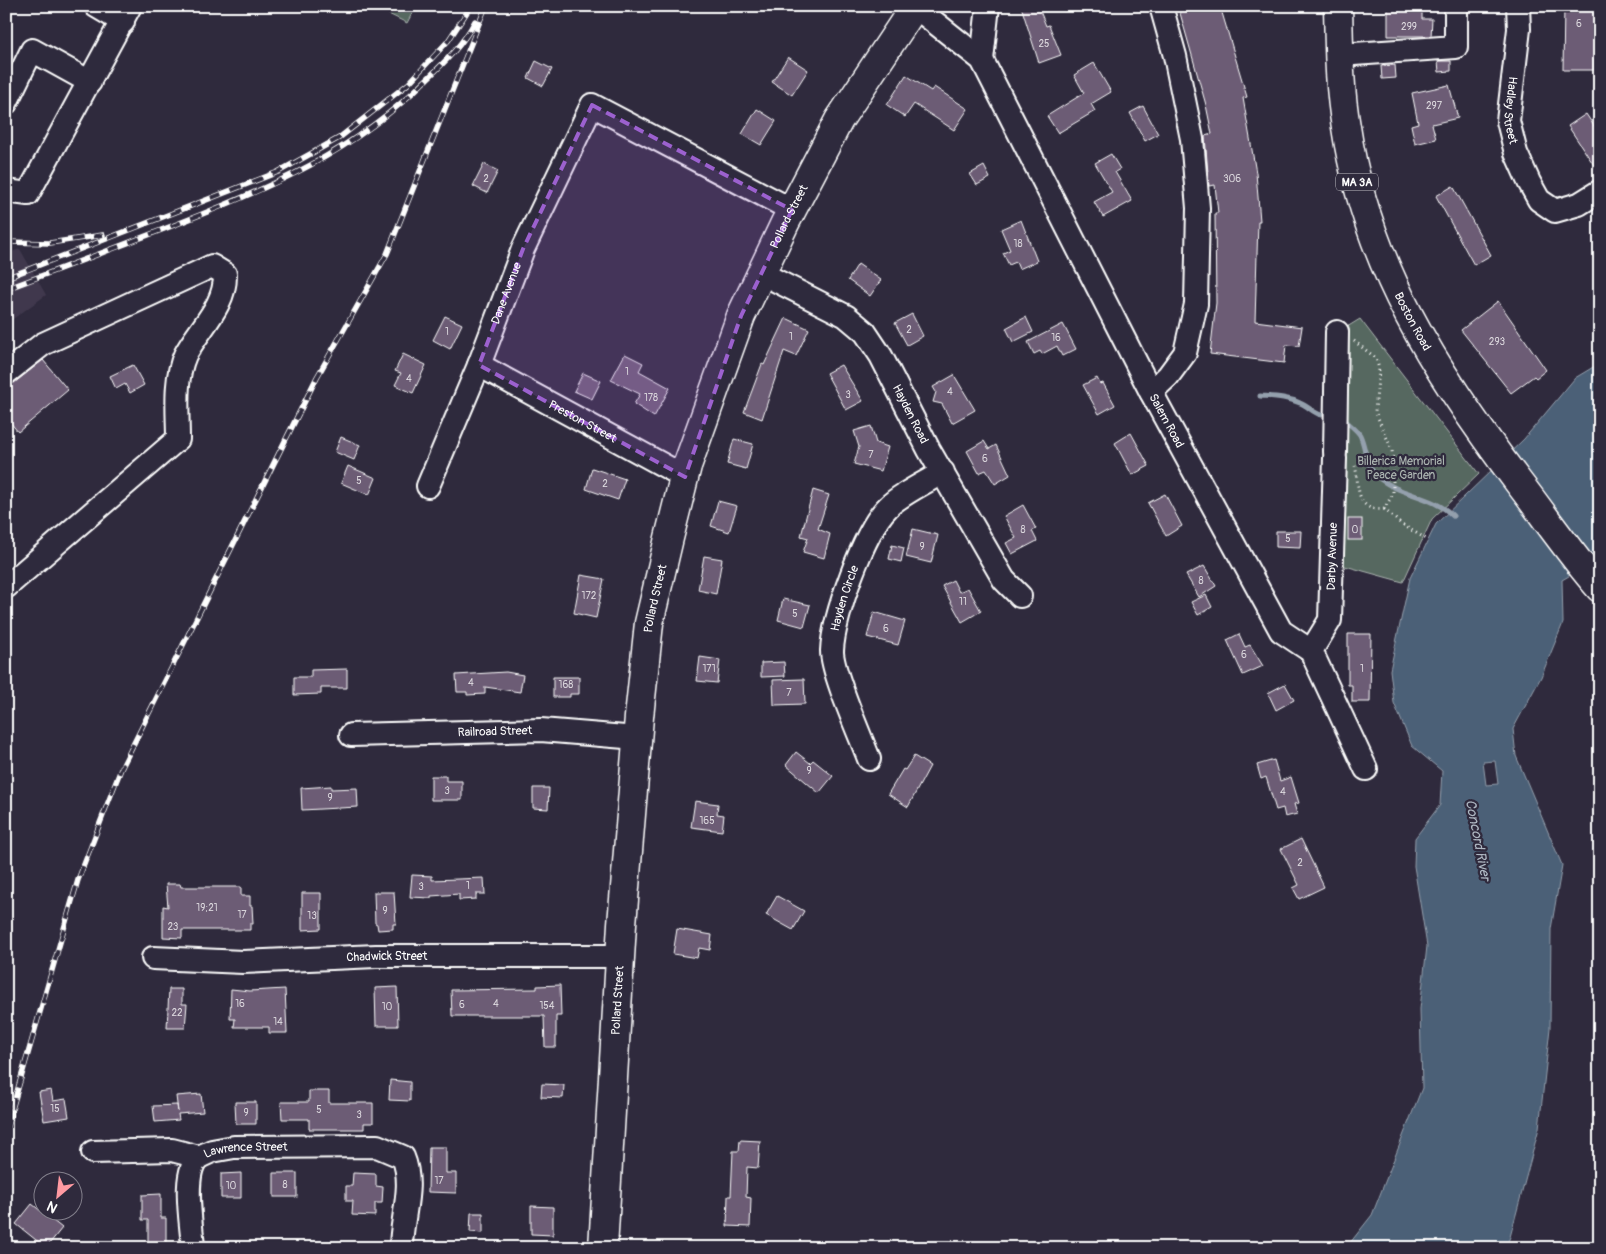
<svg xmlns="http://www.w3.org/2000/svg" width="1606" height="1254" font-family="Pangolin,sans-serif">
<rect width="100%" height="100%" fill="#2f2a3d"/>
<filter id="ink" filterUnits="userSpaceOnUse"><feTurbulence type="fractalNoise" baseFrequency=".02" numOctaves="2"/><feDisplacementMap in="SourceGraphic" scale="10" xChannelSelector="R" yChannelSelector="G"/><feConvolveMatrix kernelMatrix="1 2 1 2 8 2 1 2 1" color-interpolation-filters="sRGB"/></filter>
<g filter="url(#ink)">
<polygon fill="#41394e" points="20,249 46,295 6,324 6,254"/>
<g fill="#576860" stroke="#abb4b0">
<polygon points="372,6 416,6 407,23"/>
<polygon points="1360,319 1479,474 1432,519 1403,582 1338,564 1347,327"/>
</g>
<path fill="#4c6077" stroke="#94a0ad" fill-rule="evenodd" d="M 1600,363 L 1600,558 L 1562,580 L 1563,623 L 1541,677 L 1513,729 L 1516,756 L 1562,865 L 1551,929 L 1550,1028 L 1539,1128 L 1510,1237 L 1505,1248 L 1346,1248 L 1372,1215 L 1422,1088 L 1420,1009 L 1427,946 L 1414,866 L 1415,838 L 1440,805 L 1442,771 L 1412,746 L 1394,703 L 1390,670 L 1410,578 L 1436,524 L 1524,439 L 1575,378 ZM 1495,761 L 1498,784 L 1486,785 L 1483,762 Z"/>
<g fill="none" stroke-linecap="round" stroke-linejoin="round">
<g stroke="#94a0ad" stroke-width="5">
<path d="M 1260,396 C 1274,397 1287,397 1300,403 C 1308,406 1313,413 1321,415"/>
<path d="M 1346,421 C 1351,426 1357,430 1360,435 C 1367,450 1364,465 1378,477 C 1400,496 1433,495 1453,516"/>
</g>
</g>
<g fill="#6c5b75" stroke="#fff">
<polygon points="1021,6 1038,6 1046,26 1049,25 1061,55 1039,63"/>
<polygon points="1178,6 1220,6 1247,97 1243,98 1256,173 1260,221 1258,221 1255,321 1302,327 1299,346 1286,345 1284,363 1210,354 1216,303 1215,213 1218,213 1215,185 1209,186 1205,136 1212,134 1206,105"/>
<polygon points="1388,6 1422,6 1422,19 1432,19 1431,36 1388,36"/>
<polygon points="1564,6 1595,6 1594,41 1600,41 1600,60 1594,60 1594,70 1563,70"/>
<polygon points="788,57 808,70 792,95 772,82"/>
<polygon points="536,61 552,69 543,86 528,78"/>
<polygon points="1438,61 1451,61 1451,71 1439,72"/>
<polygon points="1094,63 1111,92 1091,104 1095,111 1058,133 1047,116 1084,93 1074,75"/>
<polygon points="1395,65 1396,78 1382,79 1381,66"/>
<polygon points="906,75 931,91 934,87 968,109 954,130 914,104 905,117 887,105"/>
<polygon points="1449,85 1458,118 1432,124 1436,139 1415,144 1411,125 1418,123 1412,93"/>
<polygon points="1143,106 1158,134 1145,141 1130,113"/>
<polygon points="757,109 776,121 761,145 742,134"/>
<polygon points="1586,114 1600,135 1600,174 1568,126"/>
<polygon points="1111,154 1120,169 1115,172 1132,201 1103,217 1094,202 1112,192 1095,163"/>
<polygon points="484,164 498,171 487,193 473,186"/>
<polygon points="984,166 990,178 977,185 970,174"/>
<polygon points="1453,186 1491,255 1474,265 1436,196"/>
<polygon points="1021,220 1037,261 1019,269 1016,262 1009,265 1003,253 1010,250 1001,229"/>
<polygon points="858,264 881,280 870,296 848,280"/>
<polygon points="1498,301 1546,370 1536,378 1534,376 1511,393 1461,330"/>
<polygon points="912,314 923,336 907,345 895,323"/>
<polygon points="445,316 462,324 450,349 433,340"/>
<polygon points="1026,317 1033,332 1013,342 1006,328"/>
<polygon points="786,318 809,329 796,356 784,351 762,419 744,412 762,364 764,365"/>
<polygon points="1063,324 1076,349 1062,356 1057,346 1042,354 1040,351 1034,354 1028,342"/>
<polygon points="403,354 426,365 413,393 395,385 401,373 395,371"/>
<polygon points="625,354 643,363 639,371 670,388 654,417 634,404 640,394 611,380"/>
<polygon points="43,360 68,390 18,432 6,417 6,386 14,383"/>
<polygon points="133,365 144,385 130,393 125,384 116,389 110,376"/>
<polygon points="841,365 863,401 846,410 826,373"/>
<polygon points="583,373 601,381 592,399 574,391"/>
<polygon points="954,375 975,410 952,423 942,404 933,402 936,392 933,387"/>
<polygon points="1097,378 1100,384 1103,383 1115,405 1099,414 1083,385"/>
<polygon points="871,426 876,443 888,447 881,471 854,464 859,447 854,431"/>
<polygon points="1131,433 1149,466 1132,475 1115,443"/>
<polygon points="341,437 360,445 354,460 335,452"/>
<polygon points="734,439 753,444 746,469 727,464"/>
<polygon points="984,441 989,449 996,445 1010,475 995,484 986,470 979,473 967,451"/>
<polygon points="348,466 376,478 369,495 341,483"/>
<polygon points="592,468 625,479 618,500 586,489"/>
<polygon points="813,490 829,495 818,529 830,534 824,558 803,552 808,538 801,536"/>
<polygon points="1165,494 1182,526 1166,536 1148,503"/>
<polygon points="718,501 737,506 729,532 711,526"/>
<polygon points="1023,505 1036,529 1032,531 1037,541 1012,554 1006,543 1016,538 1004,516"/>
<rect x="1348" y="519" width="14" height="21"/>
<polygon points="913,529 938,535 931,563 906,557"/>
<polygon points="1276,531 1301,531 1300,548 1276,547"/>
<polygon points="892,545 904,548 901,562 889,559"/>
<polygon points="704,556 722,559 716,594 698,590"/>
<polygon points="1204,566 1216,586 1199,597 1186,575"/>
<polygon points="581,575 604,579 596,618 574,613"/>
<polygon points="953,580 959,592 968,588 981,611 962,622 942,586"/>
<polygon points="1206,595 1212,607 1198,615 1191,602"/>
<polygon points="783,599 810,605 804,627 778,620"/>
<polygon points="874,612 905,621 898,645 867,637"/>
<polygon points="1239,634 1245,647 1250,645 1263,666 1243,675 1227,640"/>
<polygon points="1348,634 1371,634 1370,702 1352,702 1352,685 1348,685"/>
<polygon points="700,657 720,660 717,683 697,681"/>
<polygon points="784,662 785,676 761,677 761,663"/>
<polygon points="347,669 347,688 321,688 321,694 294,695 294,677 311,677 311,670"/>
<polygon points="506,672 523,675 520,692 485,687 485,694 467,695 467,692 457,692 456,675"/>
<polygon points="553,677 579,677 579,694 570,694 570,697 553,697"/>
<polygon points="804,679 805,704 774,705 773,680"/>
<polygon points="1285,684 1294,700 1276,710 1268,693"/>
<polygon points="796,752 810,763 813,760 833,776 819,793 786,765"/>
<polygon points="914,756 930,766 908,807 888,794 903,769 905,770"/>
<polygon points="1274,760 1280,781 1291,777 1299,803 1294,804 1297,814 1285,817 1283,808 1276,810 1266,777 1261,779 1257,765"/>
<polygon points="431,776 446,776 446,781 462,781 462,800 431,800"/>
<polygon points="331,786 331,789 357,788 358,807 302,810 301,788"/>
<polygon points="533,788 549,788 548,809 533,808"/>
<polygon points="695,801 718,804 717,814 724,815 722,831 691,827"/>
<polygon points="1301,839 1324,887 1299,899 1293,888 1299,885 1281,849"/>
<polygon points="412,875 432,876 432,880 484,878 485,894 476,894 476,899 459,900 459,894 431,896 431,898 410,897"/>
<polygon points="166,884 180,884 181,887 241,887 241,896 250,896 250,906 252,906 253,924 250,924 250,930 182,930 182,938 163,937 163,906 168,907"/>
<polygon points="374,892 394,892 396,924 393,924 393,929 378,930 377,924 375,923"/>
<polygon points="302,893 321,893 321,929 302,930"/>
<polygon points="777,896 804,911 793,930 766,915"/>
<polygon points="677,929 712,935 710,950 699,948 697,958 673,954"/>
<polygon points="560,985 561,1016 556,1016 556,1047 545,1047 544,1016 452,1016 451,990 537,989 537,986"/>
<polygon points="397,987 398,1026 376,1026 375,988"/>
<polygon points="169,989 182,989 182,1004 187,1004 185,1028 167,1028"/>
<polygon points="231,989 250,991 285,989 287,1033 269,1033 269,1027 234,1027 235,1019 230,1019"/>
<polygon points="390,1080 410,1082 410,1101 389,1100"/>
<polygon points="542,1084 564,1085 563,1098 541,1097"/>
<polygon points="51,1090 53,1101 66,1099 69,1117 44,1121 39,1092"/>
<polygon points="309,1091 329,1091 329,1103 373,1103 373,1123 364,1123 364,1129 309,1129 309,1119 282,1119 281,1102 309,1102"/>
<polygon points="201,1094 203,1112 178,1114 179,1120 155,1122 153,1106 177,1105 178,1112 176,1096"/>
<polygon points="235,1102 256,1102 256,1124 236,1124"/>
<polygon points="740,1140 760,1141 758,1168 747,1167 746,1197 751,1198 750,1227 727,1226 728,1196 731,1196 733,1151 739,1151"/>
<polygon points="429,1147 446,1147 446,1173 456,1173 456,1193 428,1192"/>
<polygon points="241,1173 241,1198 221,1198 221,1174"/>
<rect x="274" y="1173" width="23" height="24"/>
<polygon points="353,1173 376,1174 376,1186 383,1187 382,1203 375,1203 375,1216 352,1215 353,1201 346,1201 346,1186 352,1186"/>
<polygon points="161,1194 161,1218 166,1218 166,1243 148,1243 148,1220 142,1220 142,1195"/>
<polygon points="32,1204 62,1228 46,1248 16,1224"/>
<polygon points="531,1206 553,1207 553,1235 531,1234"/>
<polygon points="471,1213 483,1213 483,1233 470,1232"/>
</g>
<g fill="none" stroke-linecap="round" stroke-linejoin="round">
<defs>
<g id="minor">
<polyline points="96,6 123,22"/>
<path id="s1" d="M 914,6 L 982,60 L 1151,392 L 1281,631 L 1311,651 L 1366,769"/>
<path id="s2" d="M 1518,6 L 1519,29 L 1508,121 L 1516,153 L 1529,182 L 1539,200 L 1555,211 L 1579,204 L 1600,191"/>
<polyline points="1339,55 1456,47 1456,6"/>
<polyline points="982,60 988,6"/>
<polyline points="6,103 32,50 90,82"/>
<polyline points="6,191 28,194 130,6"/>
<path id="s3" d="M 761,273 L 846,316 L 865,332 L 881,356 L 929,450 L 1004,580 L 1020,596"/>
<path id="s4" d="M 479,365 L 685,477"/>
<path d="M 6,373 L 43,344 L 212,266 L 225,274 C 226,306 199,328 185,355 C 174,380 178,413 178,439 L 6,587"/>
<polyline points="1151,392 1168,376 1185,353 1196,304 1198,208 1192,139 1175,56 1161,6"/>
<polyline points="1335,452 1337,332"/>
<path id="s5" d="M 428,486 L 479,365 L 523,249 L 592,105 L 792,210"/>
<path id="s6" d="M 1311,651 L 1330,620 L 1335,458"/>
<path id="s7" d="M 351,735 L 541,730 L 637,738"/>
<path id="s8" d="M 869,759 C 860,735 832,673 832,651 C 833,618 864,530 888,507 C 899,495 928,481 943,472"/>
<path id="s9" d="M 153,958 L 243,962 L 376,956 L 621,956"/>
<path id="s10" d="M 93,1152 L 172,1150 L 199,1157 L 212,1151 L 234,1147 L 377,1146 L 403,1157 C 415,1186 401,1218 401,1248"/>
<path d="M 193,1248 C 192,1225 181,1172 199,1157"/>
</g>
<g id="major">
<path id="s11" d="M 1338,6 C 1339,47 1339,87 1346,127 C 1366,264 1437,375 1519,483 C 1546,518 1571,555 1600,588"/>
<path id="s12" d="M 603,1248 L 622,924 L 639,717 L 649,623 L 669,538 L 687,466 L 741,316 L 785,223 L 839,120 L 915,6"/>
</g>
</defs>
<use href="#minor" stroke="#fff" stroke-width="26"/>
<use href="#major" stroke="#fff" stroke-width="31"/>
<g stroke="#fff" stroke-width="3" stroke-dasharray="1 4" stroke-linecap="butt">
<path d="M 1354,341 L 1376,358 L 1379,369 L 1375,411 L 1392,450 L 1393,463 L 1393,494 L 1384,509 C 1353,512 1360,483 1355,466"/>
<polyline points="1384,509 1401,524 1428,540"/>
</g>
<use href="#minor" stroke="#2f2a3d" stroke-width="22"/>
<use href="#major" stroke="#2f2a3d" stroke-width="28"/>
<defs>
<g id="rail">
<polyline points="6,242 50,243 103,235"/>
<polyline points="6,278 278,172 339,138 408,84 448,41 471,6"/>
<path d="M 6,289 C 63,268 120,246 177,224 C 272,187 353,153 427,79 C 445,62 464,43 475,21"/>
<polyline points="6,1130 78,880 121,769 317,377 387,254 486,6"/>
</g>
</defs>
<use href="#rail" stroke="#fff" stroke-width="5.5"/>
<use href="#rail" stroke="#2f2a3d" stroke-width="4" stroke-dasharray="11" stroke-linecap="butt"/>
</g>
</g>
<path fill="#9c61cf" fill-opacity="0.2" stroke="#9c61cf" stroke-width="4" stroke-dasharray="10 6" stroke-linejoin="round" d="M 592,105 L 792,210 L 741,316 L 685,477 L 479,365 L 523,249 Z"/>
<g text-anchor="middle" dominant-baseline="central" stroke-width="4.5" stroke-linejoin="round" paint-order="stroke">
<g font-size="10" fill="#dad6dc">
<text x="1579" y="24">6</text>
<text x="1409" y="27">299</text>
<text x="1044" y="44">25</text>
<text x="1434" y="106">297</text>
<text x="486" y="179">2</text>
<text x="1232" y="179">306</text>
<text x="1018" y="244">18</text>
<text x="909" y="330">2</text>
<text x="447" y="332">1</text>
<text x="791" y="337">1</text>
<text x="1056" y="338">16</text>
<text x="1497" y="342">293</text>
<text x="627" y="372">1</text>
<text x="409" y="379">4</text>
<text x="950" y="392">4</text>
<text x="848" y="395">3</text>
<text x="651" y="398">178</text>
<text x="871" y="455">7</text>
<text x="985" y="459">6</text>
<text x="359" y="481">5</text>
<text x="605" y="484">2</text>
<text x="1023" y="530">8</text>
<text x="1355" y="530">0</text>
<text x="1288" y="539">5</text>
<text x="922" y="547">9</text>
<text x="1201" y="581">8</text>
<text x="589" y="596">172</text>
<text x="963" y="602">11</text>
<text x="795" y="614">5</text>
<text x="886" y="629">6</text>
<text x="1244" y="655">6</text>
<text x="709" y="669">171</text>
<text x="1362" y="669">1</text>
<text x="471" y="683">4</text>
<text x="566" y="685">168</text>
<text x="789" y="693">7</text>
<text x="809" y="771">9</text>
<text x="447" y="791">3</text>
<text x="1283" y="792">4</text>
<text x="330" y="798">9</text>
<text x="707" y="821">165</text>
<text x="1300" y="863">2</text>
<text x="468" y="886">1</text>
<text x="421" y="887">3</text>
<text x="207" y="908">19;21</text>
<text x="385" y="911">9</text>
<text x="242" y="915">17</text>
<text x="312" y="916">13</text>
<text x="173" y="927">23</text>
<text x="240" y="1004">16</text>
<text x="496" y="1004">4</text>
<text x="462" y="1005">6</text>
<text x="547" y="1006">154</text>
<text x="387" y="1007">10</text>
<text x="177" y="1013">22</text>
<text x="278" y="1022">14</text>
<text x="55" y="1109">15</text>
<text x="319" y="1110">5</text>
<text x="246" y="1113">9</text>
<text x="359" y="1115">3</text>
<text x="439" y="1181">17</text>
<text x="285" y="1185">8</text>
<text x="231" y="1186">10</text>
</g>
<rect fill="#2f2a3d" stroke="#c1bfc5" stroke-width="1" x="1336" y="173.5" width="42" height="17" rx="4"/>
<g font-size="11" font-weight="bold" fill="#fff">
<text x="1357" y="182">MA 3A</text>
</g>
<g font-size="12" fill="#fff" stroke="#2f2a3d">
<text stroke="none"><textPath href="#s2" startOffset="105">Hadley Street</textPath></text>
<text stroke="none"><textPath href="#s12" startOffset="1058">Pollard Street</textPath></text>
<text stroke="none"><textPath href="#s5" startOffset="208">Dane Avenue</textPath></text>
<text stroke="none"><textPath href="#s11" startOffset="328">Boston Road</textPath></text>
<text stroke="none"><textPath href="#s3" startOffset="214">Hayden Road</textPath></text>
<text stroke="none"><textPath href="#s4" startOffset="118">Preston Street</textPath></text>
<text stroke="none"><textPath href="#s1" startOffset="492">Salem Road</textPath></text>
<text stroke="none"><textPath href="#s6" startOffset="100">Darby Avenue</textPath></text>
<text stroke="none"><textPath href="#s12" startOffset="652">Pollard Street</textPath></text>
<text stroke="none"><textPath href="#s8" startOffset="169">Hayden Circle</textPath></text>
<text stroke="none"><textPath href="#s7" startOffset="144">Railroad Street</textPath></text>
<text stroke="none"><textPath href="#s9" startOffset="234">Chadwick Street</textPath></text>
<text stroke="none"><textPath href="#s12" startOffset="248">Pollard Street</textPath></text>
<text stroke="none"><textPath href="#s10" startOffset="155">Lawrence Street</textPath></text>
</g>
<g font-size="12" fill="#abb4b0" stroke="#2f2a3d">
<text x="1401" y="461">Billerica Memorial<tspan x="1401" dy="14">Peace Garden</tspan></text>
</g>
<g font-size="14" font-style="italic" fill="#aeb7c2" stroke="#2f2a3d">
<text transform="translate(1478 840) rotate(79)">Concord River</text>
</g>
</g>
<rect width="1606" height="1254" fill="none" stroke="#2f2a3d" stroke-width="25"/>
<rect x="12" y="12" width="1581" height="1229" fill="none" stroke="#fff" stroke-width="2" filter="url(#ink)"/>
<g transform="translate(58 1196) rotate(208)"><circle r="24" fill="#2f2a3d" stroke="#827f8b"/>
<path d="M0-4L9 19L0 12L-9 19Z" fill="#ff9aa2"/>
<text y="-8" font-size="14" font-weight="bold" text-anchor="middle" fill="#ffffff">N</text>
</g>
</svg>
